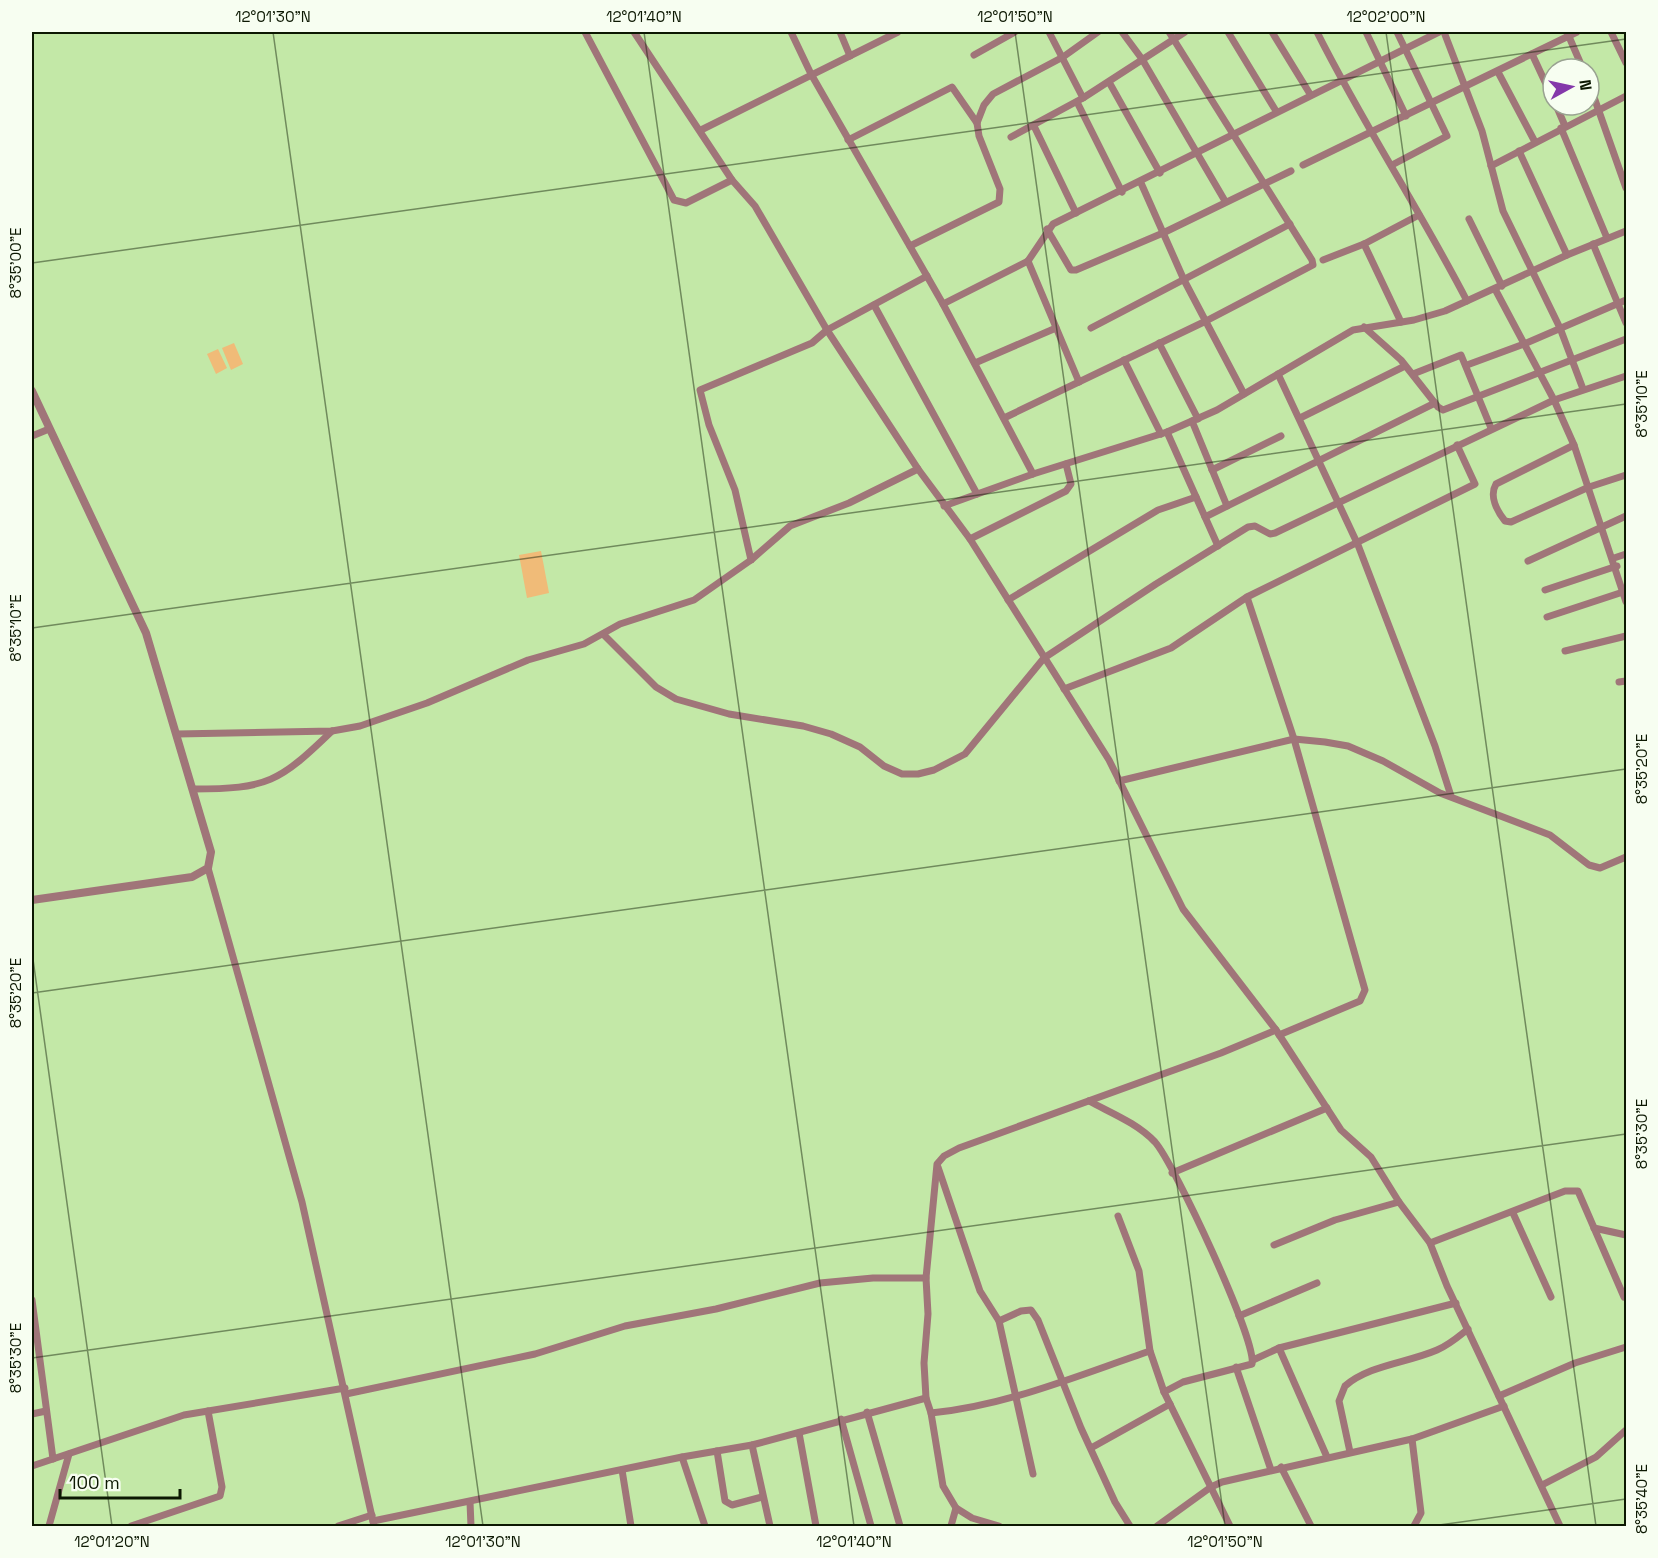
<svg xmlns="http://www.w3.org/2000/svg" width="1658" height="1558" font-family="'Space Grotesk',sans-serif">
<rect width="100%" height="100%" fill="#c3e8a7"/>
<g fill="#f0bb78">
<polygon points="234,343 243,364 231,370 222,348"/>
<polygon points="218,349 227,368 216,374 207,354"/>
<polygon points="541,551 549,593 527,598 519,555"/>
</g>
<g fill="none" stroke-linecap="round" stroke-linejoin="round">
<g stroke="#a07579" stroke-width="7">
<polyline points="585,32 674,200 686,203 732,180"/>
<polyline points="634,32 732,180 755,206 827,330 918,469 970,539 1109,760 1183,909 1276,1030 1341,1130 1371,1157 1399,1202 1430,1243 1447,1286 1560,1526"/>
<polyline points="791,32 811,74 943,304 1033,474"/>
<polyline points="840,32 850,56"/>
<polyline points="1049,32 1083,98"/>
<polyline points="1122,32 1142,59 1225,201"/>
<polyline points="1228,32 1276,111"/>
<polyline points="1272,32 1310,94"/>
<path d="M 1317,32 C 1363,124 1420,210 1467,301"/>
<polyline points="1366,32 1406,116"/>
<polyline points="1444,32 1482,131 1503,211 1560,328 1583,389"/>
<polyline points="1567,32 1583,69"/>
<polyline points="1611,32 1626,63"/>
<polyline points="1532,54 1553,99"/>
<polyline points="974,55 1015,32"/>
<polyline points="1498,72 1535,142"/>
<polyline points="1109,82 1160,173"/>
<polyline points="1589,83 1626,188"/>
<polyline points="1077,102 1122,192"/>
<polyline points="1556,105 1565,126"/>
<polyline points="1034,126 1076,213"/>
<polyline points="1561,128 1607,238"/>
<polyline points="701,130 898,32"/>
<polyline points="1011,137 1083,98 1185,32"/>
<polyline points="848,140 952,87 977,123"/>
<polyline points="1519,151 1567,255"/>
<polyline points="1303,165 1577,32"/>
<polyline points="1392,165 1447,136 1397,32"/>
<polyline points="1491,166 1626,96"/>
<polyline points="1141,183 1184,280 1244,394"/>
<polyline points="1469,219 1502,286"/>
<polyline points="1047,229 1071,270 1076,270 1163,233 1291,171"/>
<polyline points="1364,244 1401,322"/>
<polyline points="1593,244 1626,323"/>
<polyline points="910,246 999,202 1000,189 979,136 977,123 984,105 993,94 1063,57 1098,32"/>
<polyline points="1323,260 1364,244 1419,215"/>
<polyline points="1028,261 1079,382"/>
<polyline points="1495,289 1554,400 1574,445 1626,602"/>
<polyline points="943,304 1028,261 1053,224 1439,32"/>
<polyline points="874,305 977,494"/>
<polyline points="1364,327 1401,360 1438,407 1443,410 1626,339"/>
<polyline points="1091,328 1290,224"/>
<polyline points="1159,343 1198,419"/>
<polyline points="1124,360 1161,434"/>
<polyline points="975,363 1056,328"/>
<polyline points="1467,365 1524,344 1626,300"/>
<polyline points="1278,374 1358,545 1435,746 1451,796"/>
<polyline points="1413,374 1461,355 1491,428"/>
<polyline points="1004,418 1206,321 1313,265 1312,260 1169,32"/>
<polyline points="1300,418 1405,366"/>
<polyline points="1192,421 1227,506"/>
<polyline points="1167,432 1218,546"/>
<polyline points="32,436 49,429"/>
<path d="M 1574,445 L 1496,484 C 1489,496 1497,511 1505,521 L 1511,522 L 1589,487 L 1626,475"/>
<polyline points="1212,470 1281,436"/>
<polyline points="944,506 1033,474 1167,432 1217,410 1353,330 1414,320 1445,311 1567,255 1626,231"/>
<polyline points="1205,517 1435,403"/>
<polyline points="970,539 1066,491 1071,484 1066,464"/>
<polyline points="1614,558 1626,554"/>
<polyline points="751,560 735,490 709,425 700,390 812,343 827,330 927,276"/>
<polyline points="1528,561 1626,516"/>
<polyline points="1545,590 1617,566"/>
<polyline points="1247,597 1294,739 1365,990 1360,1001 1279,1035"/>
<polyline points="1008,600 1158,510 1196,497"/>
<polyline points="1547,617 1626,591"/>
<polyline points="604,635 656,687 676,699 729,714 803,726 831,734 860,747 884,766 902,774 918,774 934,770 965,754 1044,658 1156,584 1248,527 1255,526 1270,534 1275,533 1554,400 1626,376"/>
<polyline points="1565,651 1626,636"/>
<polyline points="1619,682 1626,681"/>
<polyline points="1064,689 1171,648 1247,597 1475,484 1457,445"/>
<polyline points="177,734 332,731 360,726 427,703 528,660 584,644 620,624 694,600 751,560 790,526 849,503 918,469"/>
<polyline points="1119,781 1294,739 1325,742 1348,746 1383,761 1440,793 1550,835 1589,865 1600,868 1626,857"/>
<path d="M 193,789 C 268,789 279,782 332,731"/>
<polyline points="208,868 302,1202 374,1526"/>
<path d="M 1089,1101 C 1111,1113 1137,1123 1155,1142 C 1174,1163 1257,1341 1252,1364 L 1183,1382 L 1164,1392"/>
<polyline points="938,1167 980,1291 999,1321 1021,1311 1031,1310 1038,1320 1081,1428 1115,1502 1130,1526"/>
<polyline points="1172,1173 1327,1108"/>
<polyline points="1513,1213 1551,1297"/>
<polyline points="1118,1216 1139,1271 1150,1351 1164,1392 1230,1526"/>
<polyline points="1594,1228 1626,1235"/>
<polyline points="1430,1243 1565,1191 1578,1191 1624,1297"/>
<polyline points="1274,1245 1335,1220 1399,1202"/>
<polyline points="32,1300 53,1459"/>
<polyline points="1239,1316 1317,1283"/>
<polyline points="999,1321 1033,1474"/>
<polyline points="1279,1348 1327,1457"/>
<polyline points="1253,1360 1279,1348 1456,1303"/>
<polyline points="1236,1367 1271,1470"/>
<polyline points="346,1394 535,1354 625,1326 716,1309 820,1283 873,1278 926,1278"/>
<polyline points="1499,1396 1575,1363 1626,1347"/>
<polyline points="867,1412 900,1526"/>
<path d="M 931,1413 C 1006,1406 1079,1375 1150,1351"/>
<polyline points="32,1414 46,1411"/>
<polyline points="841,1419 871,1526"/>
<polyline points="799,1433 816,1526"/>
<polyline points="1412,1439 1421,1513 1414,1526"/>
<polyline points="752,1445 770,1526"/>
<polyline points="1091,1448 1170,1404"/>
<polyline points="717,1451 725,1501 732,1505 762,1497"/>
<path d="M 1350,1452 L 1339,1401 L 1345,1386 C 1369,1365 1407,1363 1437,1350 C 1449,1345 1458,1337 1468,1329"/>
<polyline points="682,1457 705,1526"/>
<polyline points="32,1466 184,1415 345,1388"/>
<polyline points="1281,1467 1311,1526"/>
<polyline points="622,1470 631,1526"/>
<polyline points="1542,1485 1596,1457 1626,1430"/>
<polyline points="470,1502 471,1526"/>
<polyline points="373,1521 682,1457 752,1445 926,1398"/>
<polyline points="49,1526 69,1454"/>
<polyline points="131,1526 220,1496 222,1487 208,1411"/>
<polyline points="338,1526 372,1515"/>
<polyline points="951,1526 956,1508"/>
<polyline points="999,1526 972,1518 956,1508 943,1486 931,1413 926,1398 924,1363 928,1314 926,1278 937,1164 944,1156 959,1148 1221,1053 1276,1030"/>
<polyline points="1157,1526 1211,1487 1222,1482 1412,1439 1504,1406"/>
</g>
<polyline stroke="#a07579" stroke-width="8" points="32,391 146,633 211,852 208,868 192,877 32,900"/>
</g>
<path fill="none" stroke="#0c1802" stroke-width="1.5" stroke-opacity="0.45" d="M 273,32 L 483,1526M 644,32 L 854,1526M 1015,32 L 1225,1526M 1386,32 L 1596,1526M 32,263 L 1626,39M 32,628 L 1626,404M 32,952 L 112,1526M 32,993 L 1626,769M 32,1358 L 1626,1134M 1432,1526 L 1626,1499"/>
<rect width="1658" height="1558" fill="none" stroke="#f7fef1" stroke-width="66"/>
<g transform="translate(1571 87) rotate(82)"><circle r="28" fill="#f7fef1" stroke="#99a291" stroke-width="1.5"/>
<path d="M0-4.5L10 22L0 15L-10 22Z" fill="#8438aa"/>
<text y="-9" font-size="16" font-weight="bold" text-anchor="middle" fill="#0c1802">N</text>
</g>
<path d="M60 1489v9h120v-9" fill="none" stroke="#0c1802" stroke-width="3"/>
<text x="69" y="1489" font-size="18" fill="#0c1802" stroke="#f7fef1" stroke-width="4.5" paint-order="stroke">100 m</text>
<rect x="33" y="33" width="1592" height="1492" fill="none" stroke="#0c1802" stroke-width="2"/>
<g font-size="15" text-anchor="middle" fill="#0c1802">
<text x="273" y="22">12°01'30"N</text>
<text x="644" y="22">12°01'40"N</text>
<text x="1015" y="22">12°01'50"N</text>
<text x="1386" y="22">12°02'00"N</text>
<text transform="translate(16 263) rotate(-90)" y="5">8°35'00"E</text>
<text transform="translate(1642 404) rotate(-90)" y="5">8°35'10"E</text>
<text transform="translate(16 628) rotate(-90)" y="5">8°35'10"E</text>
<text transform="translate(1642 769) rotate(-90)" y="5">8°35'20"E</text>
<text transform="translate(16 993) rotate(-90)" y="5">8°35'20"E</text>
<text transform="translate(1642 1134) rotate(-90)" y="5">8°35'30"E</text>
<text transform="translate(16 1358) rotate(-90)" y="5">8°35'30"E</text>
<text transform="translate(1642 1499) rotate(-90)" y="5">8°35'40"E</text>
<text x="112" y="1547">12°01'20"N</text>
<text x="483" y="1547">12°01'30"N</text>
<text x="854" y="1547">12°01'40"N</text>
<text x="1225" y="1547">12°01'50"N</text>
</g>
</svg>
